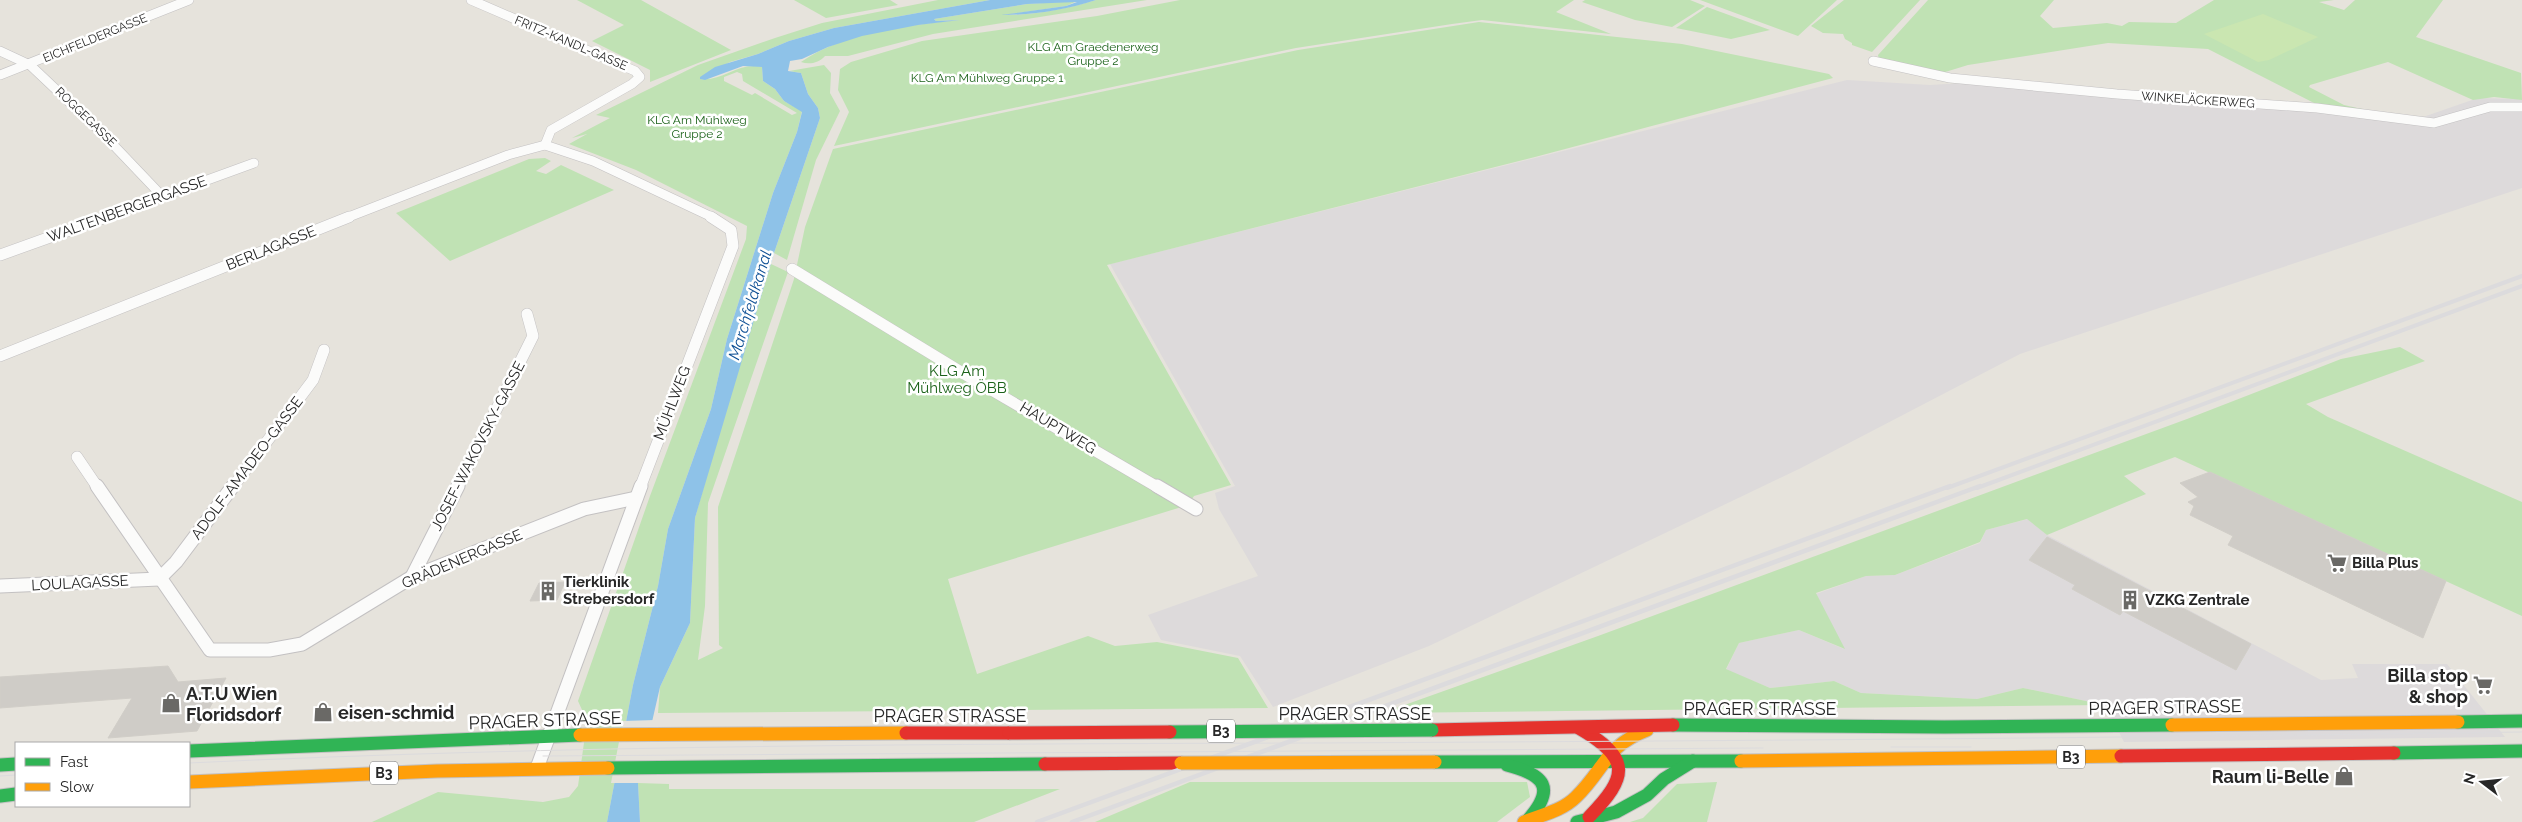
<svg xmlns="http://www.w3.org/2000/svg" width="2522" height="822" font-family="Raleway,sans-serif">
<rect width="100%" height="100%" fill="#e6e3dc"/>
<g fill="#dddadb">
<polygon points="1847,80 1930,85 1963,83 2321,112 2407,124 2417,119 2417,116 2423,117 2478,98 2517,99 2522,100 2522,188 2020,354 1801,468 1429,646 1273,707 1240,656 1161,640 1148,615 1258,576 1219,509 1215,493 1235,486 1110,264"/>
<polygon points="2028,519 2047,535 2321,680 2358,678 2352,664 2447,664 2505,737 2124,742 2105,705 2023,688 1977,699 1861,693 1834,681 1770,688 1726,670 1739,643 1799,630 1844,649 1816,594 1866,576 1895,575 1980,543 1986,530"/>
</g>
<g fill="#c0e2b4" fill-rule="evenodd">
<polygon points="577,0 641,0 731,50 650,82 650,70 592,41 624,25"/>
<polygon points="794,0 890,0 898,5 826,18"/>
<path d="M 938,0 L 990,0 L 834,28 L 789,41 L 758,54 L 730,62 L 700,79 C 722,82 739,61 762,67 L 763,81 L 775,89 L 784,101 L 802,111 L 797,132 L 773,193 L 727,339 L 711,409 L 668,529 L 658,586 L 633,685 L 607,822 L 372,822 L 438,792 L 543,802 L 569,797 L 578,786 L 587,721 L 578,701 L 650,496 L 746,239 L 747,226 L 636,170 L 569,144 L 587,134 L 572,138 L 610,118 L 596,115 L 698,65 L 775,38 L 822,23 ZM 737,72 L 742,74 L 743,81 L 797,113 L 792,115 L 755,93 L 752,95 L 724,81 L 724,77 Z"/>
<path d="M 1096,0 L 1147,0 L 933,34 L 848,56 L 825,56 C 819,63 809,65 801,62 C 844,32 908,25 960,20 L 936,21 L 934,19 L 1027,4 L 1077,1 L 1066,6 L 1004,15 C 1035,15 1066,9 1096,0 Z"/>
<polygon points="1180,0 1574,0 1556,12 1611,34 1482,20 1452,24 1296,48 834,146 849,112 838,90 840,69 851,62 922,41 1097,16"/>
<polygon points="1585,0 1690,0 1705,6 1672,27 1635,20 1582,2"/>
<polygon points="1700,0 1837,0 1798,36"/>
<polygon points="1844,0 1920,0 1872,52 1852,45 1852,43 1845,39 1843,34 1823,33 1811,26"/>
<polygon points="1928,0 2054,0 2040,16 2053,28 2107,23 2122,26 2129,22 2176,23 2214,0 2334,0 2319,2 2344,10 2355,0 2443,0 2416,37 2521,73 2522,100 2494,97 2473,100 2388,62 2310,85 2309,87 2344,105 2380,113 2320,106 2208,49 2108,43 1968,65 1942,73 1879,60 1878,55"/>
<polygon points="1707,7 1770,30 1731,39 1676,28"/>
<polygon points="1479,22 1682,44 1829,74 1833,78 1535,157 1107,265 1231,485 1194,496 1188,505 948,579 977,674 1088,636 1115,646 1157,642 1238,658 1268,708 658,713 660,687 690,623 695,518 727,404 771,264 788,272 708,503 705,606 698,660 723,648 719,645 718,507 794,279 805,227 833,149 1298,50"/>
<polygon points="824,65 831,73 830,93 840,111 816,160 787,260 774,253 820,118 818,108 808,94 801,73 789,71"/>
<polygon points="545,158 551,161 536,171 546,174 561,165 614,190 450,261 396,213 529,159"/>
<polygon points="2400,347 2425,361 2306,404 2328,417 2522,502 2522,616 2175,457 2124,476 2146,494 2047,535 2027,519 1986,530 1980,542 1895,575 1866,576 1816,593 1845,649 1799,630 1739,643 1726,669 1770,688 1834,681 1861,693 1977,699 2023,688 2105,705 1382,713 1598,636 2187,419 2341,359"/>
<polygon points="1190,782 1527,782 1530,797 1497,822 1095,822"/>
<polygon points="1717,782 1707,822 1630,822 1643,818 1677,784"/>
<polygon points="638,783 669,784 669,789 1060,789 974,822 640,822"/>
</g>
<polygon fill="#cae6b1" points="2263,14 2318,37 2269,60 2258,62 2204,34"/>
<path fill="#8ec2e8" d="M 990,0 L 1096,0 C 1065,10 1033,15 1001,15 L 1066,6 L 1077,2 L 1027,4 L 934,19 L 936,21 L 960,20 L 918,25 L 862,36 L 828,47 L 802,59 L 790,61 L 788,71 L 801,73 L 808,94 L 818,108 L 820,118 L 774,253 L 695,518 L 690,623 L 660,687 L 638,783 L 640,822 L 607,822 L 633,685 L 658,586 L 668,529 L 711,409 L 727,339 L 773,193 L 797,132 L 802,112 L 784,101 L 775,89 L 763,81 L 762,67 L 743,66 L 705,80 L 700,79 L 700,77 L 715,67 L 758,54 L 789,41 L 834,28 Z"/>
<polygon fill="#e6e3dc" points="655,720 640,783 611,783 623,721"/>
<g fill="#cfccc7" stroke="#d1cec8">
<polygon points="2210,472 2446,581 2423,638 2228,545 2233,536 2190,515 2194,506 2188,502 2198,497 2180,483"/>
<polygon points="2047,537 2251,644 2236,670 2123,611 2120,615 2072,589 2075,585 2029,560"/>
<polygon points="565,582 557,600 530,601 539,583"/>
<polygon points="168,666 178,682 226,678 197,731 108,738 132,698 0,708 0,677"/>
</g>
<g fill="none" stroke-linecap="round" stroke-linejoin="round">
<defs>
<g id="street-far2">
<polyline points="471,0 635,71 640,77 632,84 551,130 545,145"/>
<polyline points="0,51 30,65 102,133 162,196"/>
<polyline points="1873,61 1950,78 2117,94 2317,108 2434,123 2490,107 2522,107"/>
<polyline points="0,75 189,0"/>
<polyline points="103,218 254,163"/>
<polyline points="346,218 508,155 545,145 593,161 714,218"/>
</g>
<g id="street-far1">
<polyline points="0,255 106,217"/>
<polyline points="792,269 966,375 1159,488"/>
<polyline points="0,356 349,217"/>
<polyline points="77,457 98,488"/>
<polyline points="232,488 313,380 324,350"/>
<polyline points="457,488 533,336 527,314"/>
<polyline points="640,488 733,246 731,230 711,217"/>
</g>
<g id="street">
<polyline points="97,486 210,650 269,650 302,644 412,577 584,509 636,498"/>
<polyline points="1157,486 1196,509"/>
<polyline points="412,577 458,486"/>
<polyline points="0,586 159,579 176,562 233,486"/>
<polyline points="537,768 641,486"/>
</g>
<g id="fast">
<polyline points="2458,722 2522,721"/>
<polyline points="1673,725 1944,727 2172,725"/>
<polyline points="189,751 580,735"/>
<polyline points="2394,753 2522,751"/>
<polyline points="1435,762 1741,761"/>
<polyline points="0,765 16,764"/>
<path d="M 1507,765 C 1545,775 1556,788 1528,820"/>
<polyline points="608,768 1045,764"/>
<polyline points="0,796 16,794"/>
<polyline points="1577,822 1616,812 1647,795 1664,779 1693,761"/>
</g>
<g id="slow">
<polyline points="2172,725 2458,722"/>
<polyline points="580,735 906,733"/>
<polyline points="1741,761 2121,756"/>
<polyline points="189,782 437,771 608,768"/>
<path d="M 1524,822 C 1541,815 1562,811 1576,797 C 1605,769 1605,746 1647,730"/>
</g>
<g id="jam">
<path d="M 1579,728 C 1631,758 1629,776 1589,817"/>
<polyline points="1432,730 1673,725"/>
<polyline points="906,733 1009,733"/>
<polyline points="2121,756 2394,753"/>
<polyline points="1045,764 1181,763"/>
</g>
</defs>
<use href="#street-far2" stroke="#c3c1c2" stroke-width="10"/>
<use href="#street-far1" stroke="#c3c1c2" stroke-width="12"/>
<use href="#street" stroke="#c3c1c2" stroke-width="15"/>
<use href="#fast" stroke="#c3c1c2" stroke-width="15"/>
<use href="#slow" stroke="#c3c1c2" stroke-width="15"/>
<use href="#jam" stroke="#c3c1c2" stroke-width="15"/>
<use href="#street-far2" stroke="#fbfbfa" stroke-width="9"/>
<use href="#street-far1" stroke="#fbfbfa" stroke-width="11"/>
<use href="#street" stroke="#fbfbfa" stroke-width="13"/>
<use href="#fast" stroke="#30b455" stroke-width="13"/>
<use href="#slow" stroke="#ff9f0a" stroke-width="13"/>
<use href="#jam" stroke="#e5322d" stroke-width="13"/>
<g stroke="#dcdbdd" stroke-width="1">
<polyline points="1891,747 1971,747"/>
<polyline points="543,756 1763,748"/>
<path d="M 189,763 C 564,745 939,744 1314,743 C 1717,741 2119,738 2522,732"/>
<polyline points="0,776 16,775"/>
</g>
<g stroke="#dcdbdd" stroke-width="4">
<polyline points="1947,488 2522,276"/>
<polyline points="1977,488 2522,286"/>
</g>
<g stroke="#dcdbdd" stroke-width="4.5">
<polyline points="1037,822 1950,486"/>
<polyline points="1072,822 1980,486"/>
</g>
<defs>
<polyline id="fast-bridge" points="1170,732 1432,730"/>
<polyline id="slow-bridge" points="1181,763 1435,762"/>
<polyline id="jam-bridge" points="1009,733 1170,732"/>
</defs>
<use href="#fast-bridge" stroke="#c3c1bf" stroke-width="15" stroke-linecap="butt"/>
<use href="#slow-bridge" stroke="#c3c1bf" stroke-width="15" stroke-linecap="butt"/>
<use href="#jam-bridge" stroke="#c3c1bf" stroke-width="15" stroke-linecap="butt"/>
<use href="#fast-bridge" stroke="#30b455" stroke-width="13"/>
<use href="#slow-bridge" stroke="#ff9f0a" stroke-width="13"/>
<use href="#jam-bridge" stroke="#e5322d" stroke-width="13"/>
</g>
<defs>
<symbol id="supermarket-bare" viewBox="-9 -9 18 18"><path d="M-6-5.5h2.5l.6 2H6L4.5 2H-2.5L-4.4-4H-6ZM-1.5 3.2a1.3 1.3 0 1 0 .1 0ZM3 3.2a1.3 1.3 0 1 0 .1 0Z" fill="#6a6966" stroke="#fff" stroke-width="2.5" paint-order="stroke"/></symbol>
<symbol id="building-bare" viewBox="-9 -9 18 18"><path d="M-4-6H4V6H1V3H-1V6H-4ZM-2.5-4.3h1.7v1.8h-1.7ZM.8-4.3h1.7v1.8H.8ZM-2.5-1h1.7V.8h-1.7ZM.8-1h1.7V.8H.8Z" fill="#6a6966" stroke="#fff" stroke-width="2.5" paint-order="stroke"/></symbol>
<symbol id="shop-bare" viewBox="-9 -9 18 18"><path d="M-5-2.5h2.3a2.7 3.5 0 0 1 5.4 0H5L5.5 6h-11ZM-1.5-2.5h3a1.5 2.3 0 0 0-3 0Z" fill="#6a6966" stroke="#fff" stroke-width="2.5" paint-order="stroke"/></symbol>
</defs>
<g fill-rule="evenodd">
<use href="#supermarket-bare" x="2323" y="549" width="28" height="28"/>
<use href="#building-bare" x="534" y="577" width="28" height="28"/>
<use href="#building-bare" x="2116" y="586" width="28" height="28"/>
<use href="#supermarket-bare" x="2469" y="671" width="28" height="28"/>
<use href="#shop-bare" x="157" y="689" width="28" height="28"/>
<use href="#shop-bare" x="309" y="698" width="28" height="28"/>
<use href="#shop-bare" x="2330" y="762" width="28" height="28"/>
</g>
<g text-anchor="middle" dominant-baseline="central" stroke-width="5" stroke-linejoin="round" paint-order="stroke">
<g font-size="12" fill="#272727" stroke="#fff">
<text transform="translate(95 38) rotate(-22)">EICHFELDERGASSE</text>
<text transform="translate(571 43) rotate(23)">FRITZ-KANDL-GASSE</text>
<text transform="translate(2198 100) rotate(4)">WINKELÄCKERWEG</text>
<text transform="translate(86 117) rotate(44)">ROGGEGASSE</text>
</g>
<g font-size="12" fill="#1b6219" stroke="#fff">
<text x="1093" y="47">KLG Am Graedenerweg<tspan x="1093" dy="14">Gruppe 2</tspan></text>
<text x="987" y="78">KLG Am Mühlweg Gruppe 1</text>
<text x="697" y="120">KLG Am Mühlweg<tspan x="697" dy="14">Gruppe 2</tspan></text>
</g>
<g fill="#fff" stroke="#686868" stroke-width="1">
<rect x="1207" y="719.5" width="28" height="23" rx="4"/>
<rect x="2057" y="745.5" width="28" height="23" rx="4"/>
<rect x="370" y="761.5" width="28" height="23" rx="4"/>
</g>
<g font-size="14" font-weight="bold" fill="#272727">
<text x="1221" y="731">B3</text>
<text x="2071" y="757">B3</text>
<text x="384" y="773">B3</text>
</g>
<g font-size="15" fill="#272727" stroke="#fff">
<text transform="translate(127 209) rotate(-20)">WALTENBERGERGASSE</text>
<text transform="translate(271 248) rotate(-22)">BERLAGASSE</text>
<text transform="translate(672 403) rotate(-69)">MÜHLWEG</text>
<text transform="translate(1058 428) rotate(31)">HAUPTWEG</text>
<text transform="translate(478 446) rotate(-63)">JOSEF-WAKOVSKY-GASSE</text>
<text transform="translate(247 468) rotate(-53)">ADOLF-AMADEO-GASSE</text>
<text transform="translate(462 559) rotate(-23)">GRÄDENERGASSE</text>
<text transform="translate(80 583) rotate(-3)">LOULAGASSE</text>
</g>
<g font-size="15" fill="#1b6219" stroke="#fff">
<text x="957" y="371">KLG Am<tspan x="957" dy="17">Mühlweg ÖBB</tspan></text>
</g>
<g font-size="15" font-weight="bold" fill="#272727" stroke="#fff" text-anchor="start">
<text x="2352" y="563">Billa Plus</text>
<text x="563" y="582">Tierklinik<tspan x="563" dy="17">Strebersdorf</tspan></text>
<text x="2145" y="600">VZKG Zentrale</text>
</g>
<g font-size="16" font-style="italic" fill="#0d4f94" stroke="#fff">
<text transform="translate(750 305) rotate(-73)">Marchfeldkanal</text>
</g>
<g font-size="18" font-weight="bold" fill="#272727" stroke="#fff" text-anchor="end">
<text x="2468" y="675">Billa stop<tspan x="2468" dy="21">&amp; shop</tspan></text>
<text x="186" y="693" text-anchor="start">A.T.U Wien<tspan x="186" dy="21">Floridsdorf</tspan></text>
<text x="338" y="712" text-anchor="start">eisen-schmid</text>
<text x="2329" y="776">Raum li-Belle</text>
</g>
<g font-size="18" fill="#272727" stroke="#fff">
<text transform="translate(2165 707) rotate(-1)">PRAGER STRASSE</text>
<text x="1760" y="708">PRAGER STRASSE</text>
<text x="1355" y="713">PRAGER STRASSE</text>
<text x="950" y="715">PRAGER STRASSE</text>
<text transform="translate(545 720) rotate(-2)">PRAGER STRASSE</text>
</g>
</g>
<rect x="15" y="742" width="175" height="65" fill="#ffffff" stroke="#a9a9a9"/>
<rect x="25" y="758" width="25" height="8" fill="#30b455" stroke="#a9a9a9"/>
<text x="60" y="767" font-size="15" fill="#272727">Fast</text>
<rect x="25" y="783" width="25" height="8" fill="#ff9f0a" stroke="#a9a9a9"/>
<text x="60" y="792" font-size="15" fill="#272727">Slow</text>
<g transform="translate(2482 782) rotate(286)" stroke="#ffffff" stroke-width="4" paint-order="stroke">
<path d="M0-4L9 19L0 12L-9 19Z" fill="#272727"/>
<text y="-8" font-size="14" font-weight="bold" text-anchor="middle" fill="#272727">N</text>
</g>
</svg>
